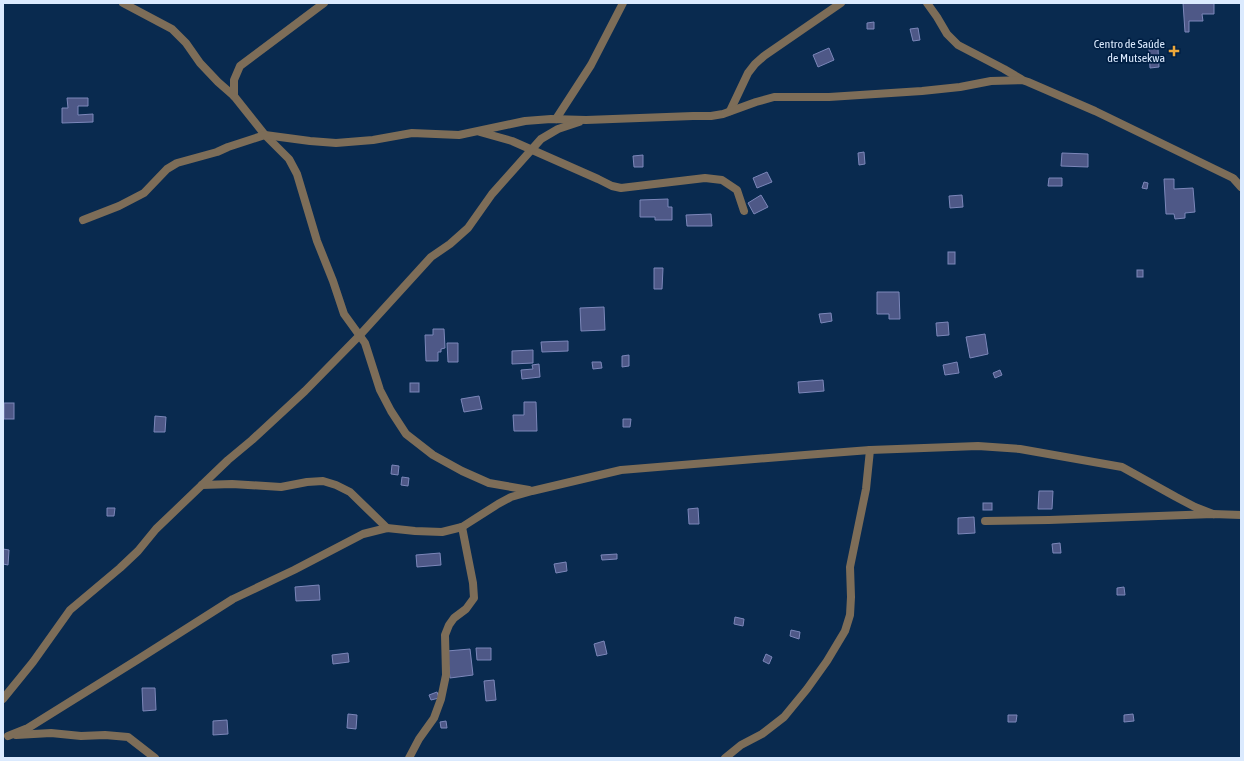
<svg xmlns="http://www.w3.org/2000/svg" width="1244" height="761" font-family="'Asap Condensed',sans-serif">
<rect width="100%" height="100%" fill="#092a4f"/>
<g fill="#4e5887" stroke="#7c87ba">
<polygon points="1183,3 1214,3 1214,14 1202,14 1203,21 1189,21 1189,32 1185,32"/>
<polygon points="874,22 874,29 867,29 867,23"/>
<polygon points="918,28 920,40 913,41 910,29"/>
<polygon points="829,48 834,60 818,67 813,55"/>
<polygon points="1158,48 1159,67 1150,68 1149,49"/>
<polygon points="67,98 88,98 88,106 78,106 78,115 93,114 93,122 62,123 62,108 68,108"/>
<polygon points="864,152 865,164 859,165 858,153"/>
<polygon points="1062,153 1088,154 1088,167 1061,166"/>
<polygon points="643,155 643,167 634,167 633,156"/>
<polygon points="767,172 772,182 757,188 753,178"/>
<polygon points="1049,178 1062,178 1062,186 1048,186"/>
<polygon points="1164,179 1174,179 1174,189 1193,188 1195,212 1185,213 1185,218 1175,219 1174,214 1166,214"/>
<polygon points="1144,182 1148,183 1147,189 1142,188"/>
<polygon points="761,195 768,207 754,214 748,203"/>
<polygon points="962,195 963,207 950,208 949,196"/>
<polygon points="668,199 668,207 672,207 672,220 655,220 655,217 640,217 640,200"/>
<polygon points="711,214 712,226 687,226 686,215"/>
<rect x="948" y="252" width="7" height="12"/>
<polygon points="654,268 663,268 662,289 654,289"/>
<rect x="1137" y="270" width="6" height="7"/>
<polygon points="877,292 899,292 900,319 889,319 889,314 877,314"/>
<polygon points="604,307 605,330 581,331 580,308"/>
<polygon points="831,313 832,321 821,323 819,314"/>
<polygon points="948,322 949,335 937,336 936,323"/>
<polygon points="433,329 444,329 445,348 441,349 441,352 438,352 438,361 426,361 425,335 433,335"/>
<polygon points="985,334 988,354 970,358 966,337"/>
<polygon points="568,341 568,351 542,352 541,342"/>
<polygon points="447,343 458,343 458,362 448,362"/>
<polygon points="533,350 533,363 512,364 512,351"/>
<polygon points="629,355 629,366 622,367 622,356"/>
<polygon points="592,362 601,362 602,368 593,369"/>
<polygon points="957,362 959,373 945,375 943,365"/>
<polygon points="539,364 540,377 522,379 521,370 533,369 532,365"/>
<polygon points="1000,370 1002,375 995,378 993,373"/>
<polygon points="823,380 824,391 799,393 798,382"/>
<rect x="410" y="383" width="9" height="9"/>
<polygon points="479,396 482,409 464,412 461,399"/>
<polygon points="524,402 536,402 537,431 514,431 513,415 524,415"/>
<rect x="4" y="403" width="10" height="16"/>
<polygon points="155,416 166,417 165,432 154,432"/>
<polygon points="623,419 631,419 630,427 623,427"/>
<polygon points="392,465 399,466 398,475 391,474"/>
<polygon points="402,477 409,478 408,486 401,485"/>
<polygon points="1039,491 1053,491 1052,509 1038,509"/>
<rect x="983" y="503" width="9" height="7"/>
<polygon points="107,508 115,508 114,516 107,516"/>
<polygon points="698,508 699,524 689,524 688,509"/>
<polygon points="974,517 975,533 958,534 958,518"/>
<polygon points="1060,543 1061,553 1053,553 1052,544"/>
<polygon points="3,549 9,550 8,565 3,564"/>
<polygon points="440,553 441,565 417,567 416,555"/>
<polygon points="617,554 617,559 602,560 601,555"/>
<polygon points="566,562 567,571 556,573 554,564"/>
<polygon points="319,585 320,600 296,601 295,587"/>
<polygon points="1124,587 1125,595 1117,595 1117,588"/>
<polygon points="735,617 744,619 743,626 734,624"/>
<polygon points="791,630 800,632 799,639 790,636"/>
<polygon points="604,641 607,654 597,656 594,644"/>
<polygon points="476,648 491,648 491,660 477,660"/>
<polygon points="470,649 473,675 450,678 447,651"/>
<polygon points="348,653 349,662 333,664 332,655"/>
<polygon points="766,654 772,657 769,664 763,661"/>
<polygon points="494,680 496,700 486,701 484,681"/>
<polygon points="142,688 155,688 156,710 143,711"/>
<polygon points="437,692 439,698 431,700 429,695"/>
<polygon points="348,714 357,715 356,729 347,728"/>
<polygon points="1133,714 1134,721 1124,722 1124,715"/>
<polygon points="1008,715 1017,715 1016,722 1008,722"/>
<polygon points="227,720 228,734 213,735 213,721"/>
<polygon points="446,721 447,728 441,728 440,722"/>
</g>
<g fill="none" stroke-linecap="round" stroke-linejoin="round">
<g stroke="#7d6d58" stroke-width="8">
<polyline points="123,3 172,29 186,43 200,63 218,82 234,96 265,135 289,159 297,174 317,241 333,281 344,314 365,343 380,390 391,411 406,434 433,455 462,471 489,483 529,490"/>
<polyline points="927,3 937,17 947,34 958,45 1004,69 1021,79"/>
<polyline points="234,96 234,80 240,66 324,3"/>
<polyline points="730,111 748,73 755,64 764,56 841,3"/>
<polyline points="556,119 591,65 623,3"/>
<polyline points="480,132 512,141 598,179 612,186 621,188 705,178 722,180 737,190 744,211"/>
<polyline points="83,220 119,206 144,193 167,169 177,163 217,152 228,147 265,135 310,141 336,143 373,140 412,133 459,135 525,121 551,119 586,120 693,116 711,116 723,114 756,102 774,97 829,97 922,91 960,87 991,81 1022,80 1028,82 1095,111 1233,178 1241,187"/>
<polyline points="202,485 232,484 281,487 307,482 323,481 336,485 350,492 387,528"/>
<polyline points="985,521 1049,520 1213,514 1241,515"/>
<polyline points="3,699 33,662 70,610 120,568 138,551 156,529 228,460 252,440 305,391 359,336 431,257 450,244 468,228 492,194 541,139 558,129 579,122"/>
<polyline points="16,735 51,733 81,736 105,735 128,737 155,758"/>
<polyline points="8,736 28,728 137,660 233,599 294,570 363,534 387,528 415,531 442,532 462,527 498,504 511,497 532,491 621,470 805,455 870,450 978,446 1020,449 1122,467 1176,497 1195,507 1213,514"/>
<polyline points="409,758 419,739 434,718 441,699 446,675 445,635 449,625 454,618 466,609 474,598 473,583 462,527"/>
<polyline points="725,758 741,745 762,734 784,717 807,689 827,661 845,631 850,615 851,597 850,567 866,489 870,450"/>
</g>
</g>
<path fill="#eda83b" stroke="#001f44" stroke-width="1.5" d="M1172 45h4v4h4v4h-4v4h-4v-4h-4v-4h4z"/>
<g text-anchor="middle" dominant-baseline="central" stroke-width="3.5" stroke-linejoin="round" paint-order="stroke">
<g font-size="12" fill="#dbeafe" stroke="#001f44" text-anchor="end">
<text x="1165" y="44">Centro de Saúde<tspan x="1165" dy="14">de Mutsekwa</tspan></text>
</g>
</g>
<rect width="1244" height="761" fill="none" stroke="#dbeafe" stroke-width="8"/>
</svg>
